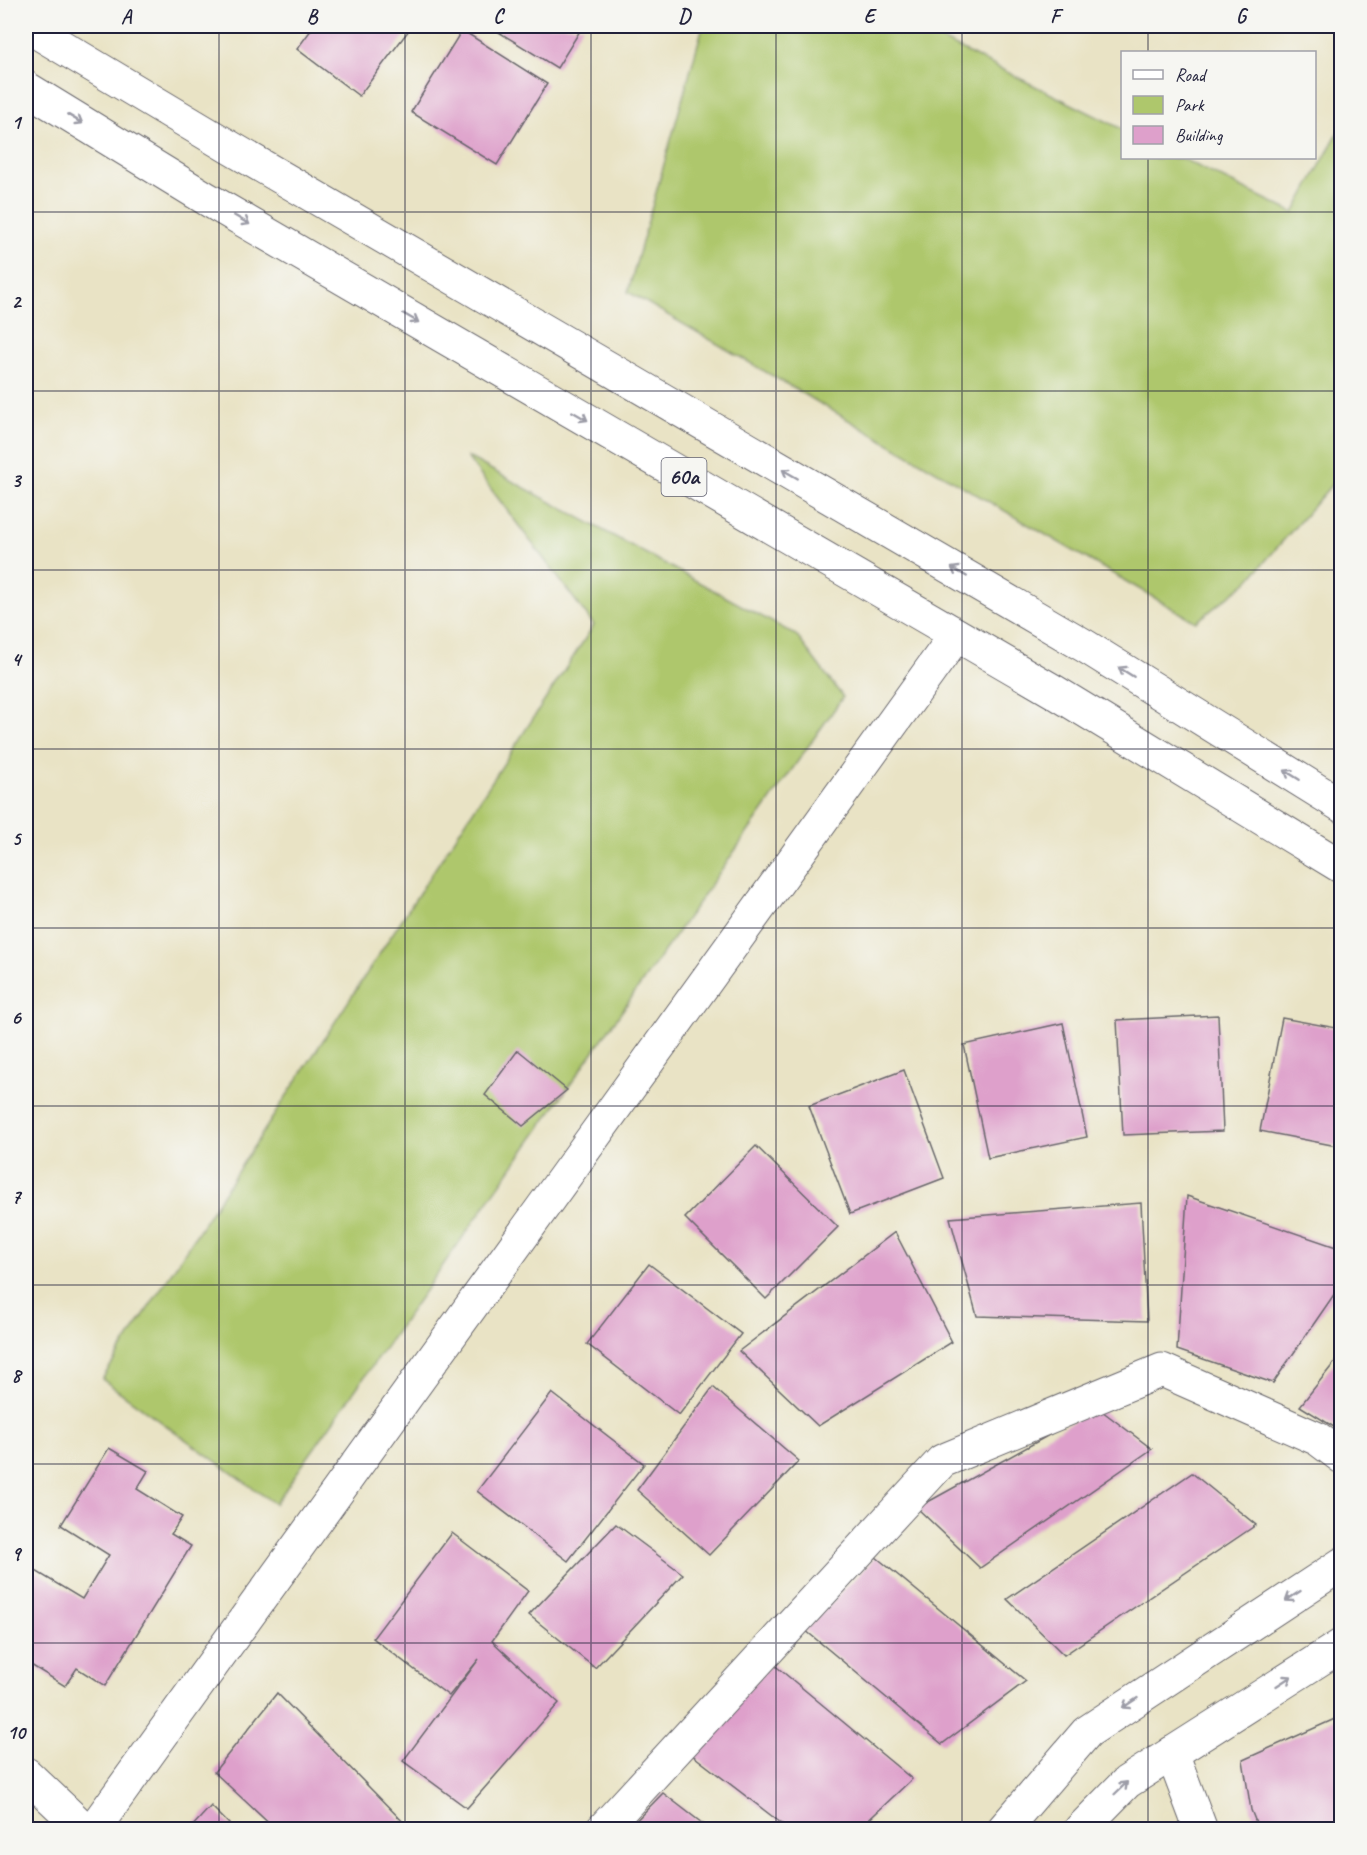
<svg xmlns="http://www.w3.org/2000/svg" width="1367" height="1855" font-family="Caveat,sans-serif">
<rect width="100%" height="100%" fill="#f6f6f2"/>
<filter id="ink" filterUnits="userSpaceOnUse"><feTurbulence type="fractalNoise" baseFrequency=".0167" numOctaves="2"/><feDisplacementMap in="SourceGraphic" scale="12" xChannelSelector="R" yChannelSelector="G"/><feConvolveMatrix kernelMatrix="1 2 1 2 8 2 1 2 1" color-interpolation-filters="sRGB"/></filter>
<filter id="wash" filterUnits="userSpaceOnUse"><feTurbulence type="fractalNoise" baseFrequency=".008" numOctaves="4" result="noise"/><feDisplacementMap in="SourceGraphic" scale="24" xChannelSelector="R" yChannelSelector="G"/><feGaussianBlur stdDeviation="1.35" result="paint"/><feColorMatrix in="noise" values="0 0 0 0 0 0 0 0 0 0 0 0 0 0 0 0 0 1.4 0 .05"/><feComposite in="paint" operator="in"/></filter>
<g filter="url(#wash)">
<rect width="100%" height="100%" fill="#e9e3c5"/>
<g fill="#aec76c" stroke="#687454" stroke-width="1.5">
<polygon points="703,26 914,26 1122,129 1122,158 1181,158 1294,213 1341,127 1341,474 1248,581 1196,622 628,292"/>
<polygon points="466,456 796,635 843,697 275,1504 102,1379 594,625"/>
</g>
<g id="blocks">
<g fill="#dea0cb">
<polygon points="314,26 412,26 359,96 297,49"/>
<polygon points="489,26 583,26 557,68"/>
<polygon points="462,30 547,84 497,165 411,112"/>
<polygon points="1218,1015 1223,1131 1123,1135 1117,1020"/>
<polygon points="1282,1018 1342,1029 1342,1147 1260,1131"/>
<polygon points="1063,1023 1087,1137 988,1158 964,1045"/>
<polygon points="518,1050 567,1090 523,1126 485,1095"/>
<polygon points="904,1070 944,1178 850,1214 809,1106"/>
<polygon points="756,1146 838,1227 766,1299 685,1218"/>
<polygon points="1187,1196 1342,1249 1342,1283 1273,1383 1177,1350"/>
<polygon points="1141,1203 1147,1321 977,1316 950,1218"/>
<polygon points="895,1232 952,1342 818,1426 739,1351"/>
<polygon points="649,1264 741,1334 679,1415 587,1344"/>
<polygon points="1342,1353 1342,1432 1300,1406"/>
<polygon points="713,1387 799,1461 709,1555 637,1490"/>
<polygon points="552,1393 644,1464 568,1561 477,1491"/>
<polygon points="1098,1408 1152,1449 980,1568 917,1508"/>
<polygon points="109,1448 148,1471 137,1489 182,1517 171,1534 191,1546 105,1686 77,1668 65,1686 26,1662 26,1565 82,1599 109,1555 61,1525"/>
<polygon points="1192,1473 1256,1525 1064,1655 1007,1599"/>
<polygon points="616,1524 683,1574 595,1668 529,1615"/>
<polygon points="452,1533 528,1591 492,1641 559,1703 467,1808 403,1761 479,1659 449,1696 373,1638"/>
<polygon points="876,1557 1026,1681 942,1744 805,1630"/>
<polygon points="772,1663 912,1779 858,1830 790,1830 691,1754"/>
<polygon points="277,1693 411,1830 276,1830 214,1772"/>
<polygon points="1337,1718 1342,1727 1342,1830 1259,1830 1251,1810 1243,1760"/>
<polygon points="663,1793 711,1830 627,1830"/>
<polygon points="211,1806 235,1830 189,1830"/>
</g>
</g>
</g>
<g filter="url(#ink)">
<use href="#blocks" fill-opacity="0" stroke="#68666b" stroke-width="1.5"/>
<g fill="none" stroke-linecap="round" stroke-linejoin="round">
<defs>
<g id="minor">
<polyline points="1172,1753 1201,1830"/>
<polyline points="26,1774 85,1830"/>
<polyline points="93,1830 956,635"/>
<polyline points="602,1830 942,1461 1162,1370 1318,1439 1342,1457"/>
<polyline points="1003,1830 1087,1732 1342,1564"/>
<polyline points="1080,1830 1127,1782 1342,1645"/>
</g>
<g id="major">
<polyline points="27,26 231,148 1085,646 1342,806"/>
<polyline points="26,88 207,199 1055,692 1342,867"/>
</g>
</defs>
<use href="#minor" stroke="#68666b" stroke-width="35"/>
<use href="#major" stroke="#68666b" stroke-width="35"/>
<use href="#minor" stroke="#fff" stroke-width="33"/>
<use href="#major" stroke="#fff" stroke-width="33"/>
</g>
<defs><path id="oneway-shaft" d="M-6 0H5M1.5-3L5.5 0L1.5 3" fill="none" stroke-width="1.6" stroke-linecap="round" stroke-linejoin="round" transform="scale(1.5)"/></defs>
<g stroke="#9c9ca7">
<use href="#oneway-shaft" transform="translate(75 119) rotate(31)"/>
<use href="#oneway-shaft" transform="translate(242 220) rotate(30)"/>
<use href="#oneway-shaft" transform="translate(411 318) rotate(30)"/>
<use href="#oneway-shaft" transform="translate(580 416) rotate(30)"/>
<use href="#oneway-shaft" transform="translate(790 474) rotate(-150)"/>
<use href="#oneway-shaft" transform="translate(959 572) rotate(-150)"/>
<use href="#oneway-shaft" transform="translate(1126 672) rotate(-148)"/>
<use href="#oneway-shaft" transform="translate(1292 775) rotate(-148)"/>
<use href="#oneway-shaft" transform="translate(1293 1596) rotate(147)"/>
<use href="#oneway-shaft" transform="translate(1284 1681) rotate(-33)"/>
<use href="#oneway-shaft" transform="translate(1130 1703) rotate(147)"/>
<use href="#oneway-shaft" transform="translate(1121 1788) rotate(-44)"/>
</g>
</g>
<path fill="none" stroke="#22223b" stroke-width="1.5" stroke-opacity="0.55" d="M 219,26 L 219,1830M 405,26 L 405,1830M 591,26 L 591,1830M 776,26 L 776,1830M 962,26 L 962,1830M 1148,26 L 1148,52M 1148,158 L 1148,1830M 26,212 L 1342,212M 26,391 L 1342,391M 26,570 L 1342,570M 26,749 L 1342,749M 26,928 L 1342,928M 26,1106 L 1342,1106M 26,1285 L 1342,1285M 26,1464 L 1342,1464M 26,1643 L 1342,1643"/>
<g text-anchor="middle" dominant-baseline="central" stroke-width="4.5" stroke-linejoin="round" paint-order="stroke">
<rect fill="#f6f6f2" stroke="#626272" stroke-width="1.5" x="661.5" y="458" width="45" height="38" rx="4.5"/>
<g font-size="22" font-weight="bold" fill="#22223b">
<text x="684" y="477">60a</text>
</g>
</g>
<rect width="1367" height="1855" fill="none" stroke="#f6f6f2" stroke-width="66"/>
<rect x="1121" y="51" width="195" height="108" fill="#f6f6f2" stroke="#a1a1a9" stroke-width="1.5"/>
<rect x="1133" y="70" width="30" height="9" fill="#ffffff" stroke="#a1a1a9" stroke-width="1.5"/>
<text x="1175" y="81" font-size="18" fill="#22223b">Road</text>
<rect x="1133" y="96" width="30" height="18" fill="#aec76c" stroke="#a1a1a9" stroke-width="1.5"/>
<text x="1175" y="111" font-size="18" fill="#22223b">Park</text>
<rect x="1133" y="126" width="30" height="18" fill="#dea0cb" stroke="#a1a1a9" stroke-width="1.5"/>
<text x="1175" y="141" font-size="18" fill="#22223b">Building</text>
<rect x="33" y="33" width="1301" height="1789" fill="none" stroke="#22223b" stroke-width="2"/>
<g font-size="20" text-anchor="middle" font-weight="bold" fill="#22223b">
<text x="126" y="23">A</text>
<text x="312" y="23">B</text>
<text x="498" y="23">C</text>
<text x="684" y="23">D</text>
<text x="869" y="23">E</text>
<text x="1055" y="23">F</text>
<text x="1241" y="23">G</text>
<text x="16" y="129">1</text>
<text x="16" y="308">2</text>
<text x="16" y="487">3</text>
<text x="16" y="666">4</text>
<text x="16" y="845">5</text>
<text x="16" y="1024">6</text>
<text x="16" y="1203">7</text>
<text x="16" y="1382">8</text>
<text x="16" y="1560">9</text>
<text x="16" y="1739">10</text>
</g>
</svg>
